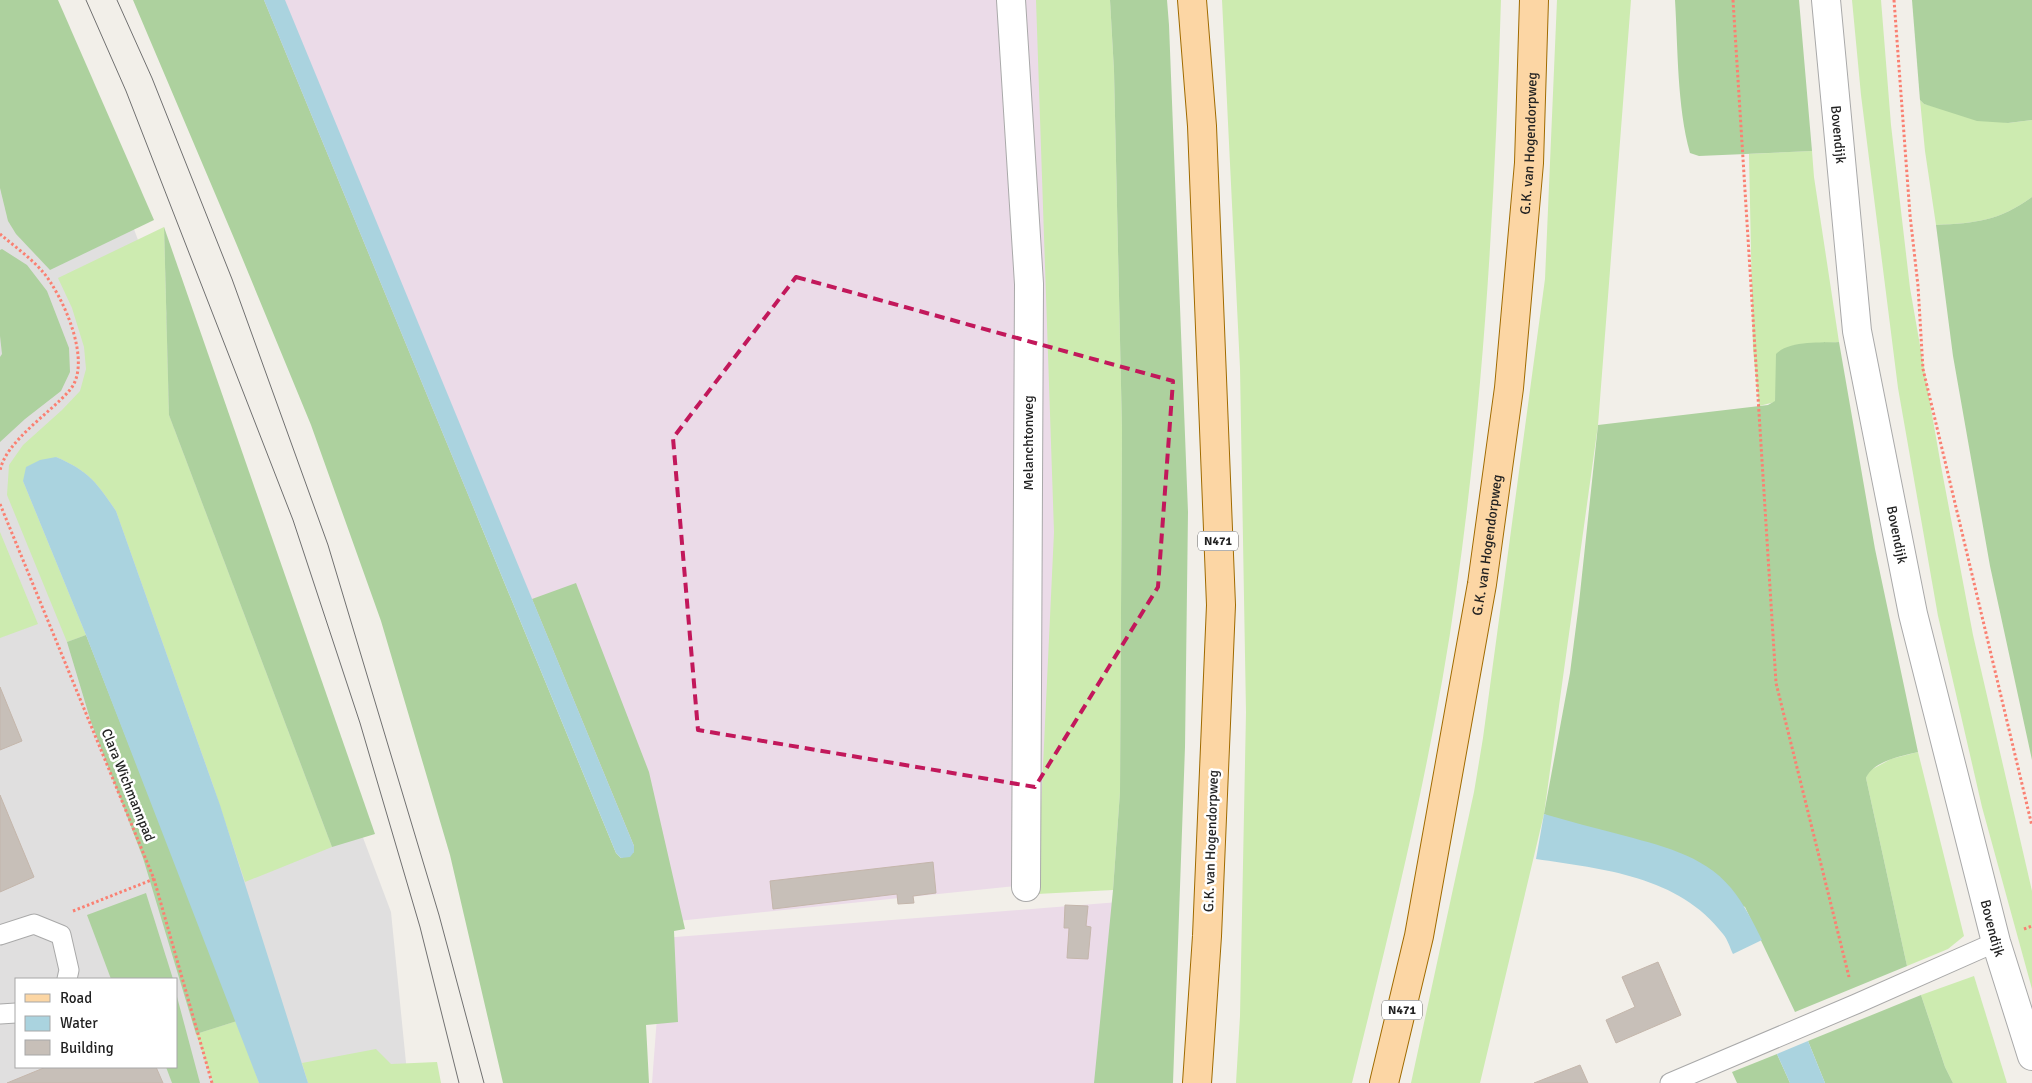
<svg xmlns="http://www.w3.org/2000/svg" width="2032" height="1083" font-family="Signika,sans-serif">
<rect width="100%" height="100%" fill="#f2efe9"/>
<path fill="#e0dfdf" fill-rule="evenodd" d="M 0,0 L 35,0 L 129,216 L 391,912 L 408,1083 L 0,1083 ZM 16,979 L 176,979 L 176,1067 L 16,1067 Z"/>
<g fill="#ebdbe8">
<polygon points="234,0 1107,0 1092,878 668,922"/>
<polygon points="1119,902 1105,1083 652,1083 663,938"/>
</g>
<g fill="#cdebb0">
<polygon points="1036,0 1110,0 1114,71 1122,430 1120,792 1113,890 1037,894 1054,532"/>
<path d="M 1222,0 L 1501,0 C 1495,198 1484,397 1456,593 C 1433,758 1392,921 1352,1083 L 1236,1083 L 1240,1016 L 1246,712 L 1240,368 Z"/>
<polygon points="1557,0 1631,0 1598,425 1544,814 1480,1083 1411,1083 1474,792 1483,738 1545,279"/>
<polygon points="1852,0 1881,0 1891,125 1910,288 1941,466 1973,635 2032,891 2032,989 1982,807 1938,616 1898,388 1861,95"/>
<path d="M 1920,100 L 1924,104 L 2008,123 L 2032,120 L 2032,197 C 1999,221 1976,223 1936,225 L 1925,151 Z"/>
<polygon points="1812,151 1814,177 1839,342 1793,346 1776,392 1775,402 1759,406 1753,349 1749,154"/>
<path d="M 164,227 L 169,415 L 332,847 L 245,882 L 213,785 L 116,511 C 97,483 89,471 56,457 L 23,481 L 86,635 L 67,642 L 7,495 L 9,465 L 23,445 L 62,410 L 80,391 L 86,369 L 84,347 L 72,308 L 58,278 Z"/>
<polygon points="0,532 38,624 0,638"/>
<polygon points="1918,752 1964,936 1948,949 1907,966 1866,778 1869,771 1891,759"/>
<polygon points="1974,976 2007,1083 1953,1083 1945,1067 1921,995"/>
<polygon points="237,1021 259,1083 213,1083 196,1034"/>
<polygon points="376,1049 391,1064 437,1062 441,1083 308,1083 302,1063"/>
</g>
<g fill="#add19e">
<polygon points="0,0 58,0 154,220 50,270 16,234 8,221 0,188"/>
<polygon points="133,0 264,0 616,853 621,858 634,852 634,846 532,599 576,583 649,772 685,929 674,931 678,1022 646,1025 649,1083 503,1083 450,855 381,621 311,425 236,243"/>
<polygon points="1110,0 1167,0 1169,25 1188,512 1185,747 1173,1083 1094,1083 1113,890 1120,792 1122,430 1114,71"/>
<path d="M 1675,0 L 1799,0 L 1812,151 L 1699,156 L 1690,153 C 1677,106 1678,49 1675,0 Z"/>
<polygon points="1912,0 2032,0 2032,120 2008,123 1977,121 1924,104 1920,100"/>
<path d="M 2032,197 L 2032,760 L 1990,566 L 1953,356 L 1936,225 C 1976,223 1999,221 2032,197 Z"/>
<polygon points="164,227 375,834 332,847 169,415"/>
<polygon points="2,249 27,265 47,291 69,348 70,372 61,391 25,419 0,442 0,357 2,354 0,336 0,250"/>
<path d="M 1839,342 L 1875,549 L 1918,752 C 1902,756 1873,761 1866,778 L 1907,966 L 1795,1012 L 1745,907 L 1544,814 L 1570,673 L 1579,603 L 1598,425 L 1768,405 L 1775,401 L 1776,354 C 1790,340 1820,343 1839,342 Z"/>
<polygon points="86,635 237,1021 196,1034 143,858 91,722 67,642"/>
<polygon points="146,893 173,979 111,979 87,915"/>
<polygon points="176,993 200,1083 172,1083 166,1067 176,1067"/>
<polygon points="1921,995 1945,1067 1953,1083 1825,1083 1808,1041"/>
<polygon points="1777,1054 1790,1083 1737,1083 1732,1072"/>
</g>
<g fill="#aad3df">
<polygon points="264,0 285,0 634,846 634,852 630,857 621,858 616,853"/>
<path d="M 56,457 C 89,471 97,483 116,511 L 220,805 L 308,1083 L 259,1083 L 86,635 L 23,481 L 26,467 L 40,460 Z"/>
<path d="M 1544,814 C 1569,821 1594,828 1618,834 C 1658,845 1703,854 1731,888 C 1744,904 1753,922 1762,940 L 1733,954 C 1730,948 1728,940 1723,934 C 1679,876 1603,869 1536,859 Z"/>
<polygon points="1808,1041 1825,1083 1790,1083 1777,1054"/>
</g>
<g fill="#c7bfb8" stroke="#c4b6ab">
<polygon points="0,687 22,741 0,750"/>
<polygon points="0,795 34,877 0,892"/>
<polygon points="933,862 936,893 913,896 914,903 898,904 897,894 773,909 770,881"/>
<polygon points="1065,905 1088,906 1086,926 1091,927 1088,959 1067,958 1069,928 1064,928"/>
<polygon points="1658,962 1681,1015 1616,1043 1606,1020 1635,1007 1622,977"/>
<polygon points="1580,1065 1588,1083 1534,1083"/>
<polygon points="46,1067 156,1067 163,1083 7,1083"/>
</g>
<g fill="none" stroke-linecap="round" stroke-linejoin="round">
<defs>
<g id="service">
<polyline points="0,935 34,924 61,935 69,970 67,979"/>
<polyline points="0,1014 16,1013"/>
<polyline points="1670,1083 1856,1004 1996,942"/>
</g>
<g id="minor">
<polyline points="1011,0 1029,284 1026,887"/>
<path id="s1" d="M 1826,0 L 1857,331 L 1913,614 L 1996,942 L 2032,1056"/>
</g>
<g id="primary">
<polyline points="1192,0 1202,126 1221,605 1207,936 1197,1083"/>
<path id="s2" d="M 1384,1083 L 1419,936 L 1482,584 L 1509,388 L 1529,163 L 1534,0"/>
</g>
</defs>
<use href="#service" stroke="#a9a9a9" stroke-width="21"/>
<use href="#minor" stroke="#a9a9a9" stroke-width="30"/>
<use href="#primary" stroke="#a06b00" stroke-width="30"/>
<g stroke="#fa8072" stroke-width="3" stroke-dasharray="2.5 2.5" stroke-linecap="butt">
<polyline points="1733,0 1776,683 1849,977"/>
<polyline points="1894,0 1910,215 1918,286 1923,369 2032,826"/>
<path d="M 0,234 C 14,246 31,258 43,272 C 63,296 94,364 69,391 C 50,413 5,442 0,471"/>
<polyline points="0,504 154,879 212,1083"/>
<polyline points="73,911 154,879"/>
<polyline points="2024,929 2032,926"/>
</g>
<use href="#service" stroke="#fff" stroke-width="19"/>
<use href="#minor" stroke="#fff" stroke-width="28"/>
<use href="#primary" stroke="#fcd6a4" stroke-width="28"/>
<g stroke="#707070" stroke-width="1">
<polyline points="86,0 126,91 293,520 360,723 420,927 459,1083"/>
<polyline points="117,0 152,78 232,279 328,545 439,915 484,1083"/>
</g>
</g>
<path fill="none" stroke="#c2185b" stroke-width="4" stroke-dasharray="10 6" stroke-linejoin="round" d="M 796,277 L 1173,381 L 1158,587 L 1035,787 L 698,730 L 673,438 Z"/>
<g text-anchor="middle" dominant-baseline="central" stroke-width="5" stroke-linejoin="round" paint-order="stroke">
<g fill="#fff" stroke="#646464" stroke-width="1">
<rect x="1198" y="531.5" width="40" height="19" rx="4"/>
<rect x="1382" y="1000.5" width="40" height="19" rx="4"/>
</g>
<g font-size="12" font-weight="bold" fill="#222">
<text x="1218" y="541">N471</text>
<text x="1402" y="1010">N471</text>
</g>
<g font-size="14" fill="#222" stroke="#fff">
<text stroke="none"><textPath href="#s1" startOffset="135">Bovendijk</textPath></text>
<text stroke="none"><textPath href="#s2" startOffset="952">G.K. van Hogendorpweg</textPath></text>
<text transform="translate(1028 443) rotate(-90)">Melanchtonweg</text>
<text stroke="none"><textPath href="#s1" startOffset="540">Bovendijk</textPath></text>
<text stroke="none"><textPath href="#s2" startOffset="548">G.K. van Hogendorpweg</textPath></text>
<text transform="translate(128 785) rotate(68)">Clara Wichmannpad</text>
<text transform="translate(1211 841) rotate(-88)">G.K. van Hogendorpweg</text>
<text stroke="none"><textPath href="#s1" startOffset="945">Bovendijk</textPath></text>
</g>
</g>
<rect x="15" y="978" width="162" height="90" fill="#ffffff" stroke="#a7a7a7"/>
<rect x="25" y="994" width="25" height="8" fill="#fcd6a4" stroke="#a7a7a7"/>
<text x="60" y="1003" font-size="15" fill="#222222">Road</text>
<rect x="25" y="1016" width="25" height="15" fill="#aad3df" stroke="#a7a7a7"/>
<text x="60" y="1028" font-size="15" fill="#222222">Water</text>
<rect x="25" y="1040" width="25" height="15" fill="#c7bfb8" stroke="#a7a7a7"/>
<text x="60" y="1053" font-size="15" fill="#222222">Building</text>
</svg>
